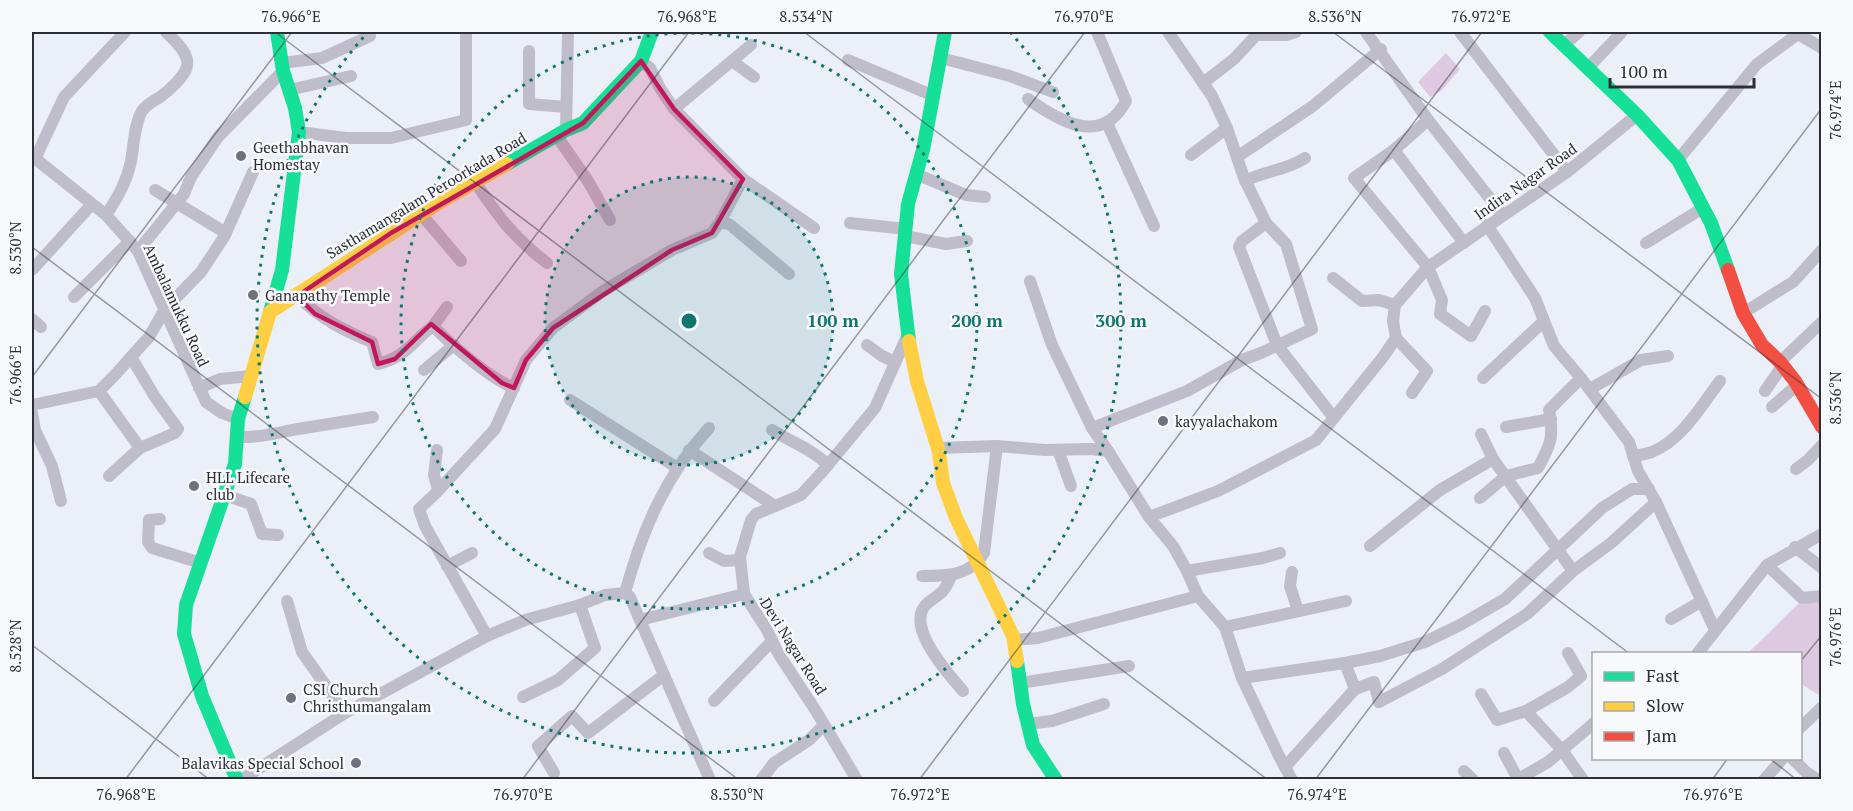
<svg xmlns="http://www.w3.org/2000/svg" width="1853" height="811" font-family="'PT Serif',serif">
<rect width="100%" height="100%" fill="#ebeff8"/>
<g fill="#decae0">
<polygon points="1446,53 1460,69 1441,91 1430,97 1418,82"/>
<polygon points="1813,594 1821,595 1821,696 1801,684 1800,654 1747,654 1798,604"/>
</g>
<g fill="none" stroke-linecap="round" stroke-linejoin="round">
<g stroke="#c0bdcb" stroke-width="12">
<polyline points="1256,32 1258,35 1286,35 1296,32"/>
<polyline points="1366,32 1428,120 1394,150 1354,178 1428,267 1442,300 1440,314 1471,336 1485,311"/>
<polyline points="1460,32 1567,172"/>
<polyline points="1564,45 1579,32"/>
<polyline points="529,51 529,104 566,107"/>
<polyline points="941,58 1010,76 1053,92"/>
<polyline points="848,60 934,96"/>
<polyline points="641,61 650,68 660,88 674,109 743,179 814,228"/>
<polyline points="732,61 754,77"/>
<polyline points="282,63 322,58 370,36"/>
<polyline points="1587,69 1622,32"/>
<polyline points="1203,83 1234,59 1259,32"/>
<polyline points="289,90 351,76"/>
<path d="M 1028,99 C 1059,121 1102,147 1126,101 L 1097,32"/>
<polyline points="674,109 751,45"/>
<polyline points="1428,120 1503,215"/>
<polyline points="1107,123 1154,226"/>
<polyline points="566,130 568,32"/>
<polyline points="299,132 346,138 391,138 466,120 466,32"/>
<polyline points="556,135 588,181 610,220"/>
<polyline points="1394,150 1464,243"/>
<polyline points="1191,155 1227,128"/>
<polyline points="32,156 106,215 138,251 206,402 222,413 238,419"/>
<polyline points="1237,157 1313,106 1381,49"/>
<polyline points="35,159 64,97 125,32"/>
<polyline points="1678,160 1757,64 1798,34 1822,48"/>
<polyline points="916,174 966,195 985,197"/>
<polyline points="743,179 720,222 729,224 789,274"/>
<path d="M 1245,181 C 1265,171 1287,170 1305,158"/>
<path d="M 475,182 C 498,216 513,237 547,263"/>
<polyline points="155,190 226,233"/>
<polyline points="421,214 461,261"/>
<path d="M 106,215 C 118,197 127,181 131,161 C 134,145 134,125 142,111 C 147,104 154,101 160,97 C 169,91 185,76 187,66 C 190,53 173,39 166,32"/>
<polyline points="850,223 906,229"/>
<polyline points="1266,223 1242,241 1239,247 1277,345 1334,418"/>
<polyline points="1487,225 1535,298 1554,346 1581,378 1629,442 1638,471 1656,502 1715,630"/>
<polyline points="905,236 946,244 967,241"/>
<polyline points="1646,243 1703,208"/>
<polyline points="138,251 184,194 191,177 218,137 283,71"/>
<polyline points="33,269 91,205"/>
<polyline points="1333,278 1362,301 1379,300 1395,305"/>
<polyline points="1030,281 1052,345 1092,428"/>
<path d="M 297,296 C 320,318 342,330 372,342 L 378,364 C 408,356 411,342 433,326 C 450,344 491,379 514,388"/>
<polyline points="74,297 130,241"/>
<polyline points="1743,313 1793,282 1822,250"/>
<polyline points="32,319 41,327"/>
<polyline points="433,326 447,307"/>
<polyline points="1396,338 1427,371 1412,393"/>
<polyline points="867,345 882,356 895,362"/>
<polyline points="131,357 155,397 178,429 175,433 140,448"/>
<polyline points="1780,362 1822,322"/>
<polyline points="424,370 454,345"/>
<polyline points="1483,378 1544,321"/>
<polyline points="199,388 220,379 251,376"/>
<polyline points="1590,389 1641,360 1668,356"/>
<polyline points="99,391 140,448 109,476"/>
<polyline points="1765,391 1783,365"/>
<polyline points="570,400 676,467"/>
<polyline points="32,405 99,391 114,376 149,337 165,309 201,272 224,237 253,172"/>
<polyline points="1772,407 1797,385"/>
<polyline points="32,413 35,430 52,466 61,501"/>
<polyline points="1506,427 1551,419"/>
<path d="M 772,430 C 791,442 812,449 828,465"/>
<polyline points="1481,434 1493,459 1573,571"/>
<path d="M 237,437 C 258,438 276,433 298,429 C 322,425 348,421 373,417"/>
<polyline points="938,448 997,446 1045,450 1091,449 1108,451 1092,428 1187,391 1242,360 1261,353 1312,329 1286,244 1266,223 1244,178 1227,128 1212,96 1168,32"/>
<polyline points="437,450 434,475 438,490"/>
<polyline points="689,450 775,506"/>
<polyline points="1058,450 1071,486"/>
<path d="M 1633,456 C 1639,455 1646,454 1652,452 C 1682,440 1701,406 1720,381"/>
<polyline points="1796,469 1808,460 1822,445"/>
<polyline points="225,495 251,504 262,534 278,535"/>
<path d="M 1480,498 L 1506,476 L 1538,468 C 1551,444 1554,437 1549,410 L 1581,378"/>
<polyline points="1149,517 1218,491 1316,440 1383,357 1396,338 1393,321 1395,305 1428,267 1567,172 1637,115"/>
<polyline points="160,519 149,520 148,542 152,548 201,563"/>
<polyline points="1370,546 1440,490 1493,459"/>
<polyline points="1795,547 1822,568"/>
<polyline points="709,553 724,561 740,560"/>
<polyline points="1767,565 1802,598 1822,596"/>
<polyline points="447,566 472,553"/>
<polyline points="1187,571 1263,558 1280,553"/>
<polyline points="1292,572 1290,586 1298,611"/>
<path d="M 922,576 C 947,576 970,576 984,553 L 997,446"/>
<path d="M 951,576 C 949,581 946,588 942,592 C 937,597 928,601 924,607 C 908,630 949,675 963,691"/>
<path d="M 625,593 C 642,531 665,476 709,428"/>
<polyline points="1198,596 1225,627 1242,678 1278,754 1292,780"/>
<polyline points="287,601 302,652 345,713"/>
<polyline points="1671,619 1702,601"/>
<polyline points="640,620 744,594"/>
<polyline points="1225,627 1346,601"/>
<polyline points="487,636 425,526 419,509 436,493 495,429 526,360 553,328 603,291 672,250 712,233 720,222"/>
<polyline points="1014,640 1038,638 1198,596 1187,571 1173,546 1149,517 1108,451"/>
<polyline points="1568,653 1581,676 1568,687 1526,711 1562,750 1583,780"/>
<polyline points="1697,654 1767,565 1822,534"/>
<polyline points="1345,663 1380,656 1425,642 1460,625 1505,599 1602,508 1632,489 1649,489"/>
<polyline points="1242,678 1345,663 1355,689 1285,767"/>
<polyline points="1020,683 1129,666"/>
<polyline points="1355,689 1374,682 1379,702 1442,669 1527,614 1573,571 1611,543 1656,502"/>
<polyline points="1481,694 1497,720 1526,711"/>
<polyline points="523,697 558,680 595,648 580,605"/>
<polyline points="714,701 772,641"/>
<polyline points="1028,724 1052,721 1104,704"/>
<polyline points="1800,728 1822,707"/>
<polyline points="1504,753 1518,779"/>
<polyline points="1792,758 1806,772 1818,780"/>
<polyline points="1464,771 1473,780"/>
<polyline points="554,773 538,746 572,716 588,733 664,675"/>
<polyline points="241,780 345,713 487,636 525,620 580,605 605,595 625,593 630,597 633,604 710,780"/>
<polyline points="761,780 774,763 809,740 824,725"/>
<polyline points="857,780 816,711 778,653 767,630 744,594 740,557 751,520 756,514 801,495 823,471 875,408 908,334"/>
<polyline points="1517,780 1548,762 1594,723"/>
<polyline points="1764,780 1783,758"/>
</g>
<g stroke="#16e098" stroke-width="14">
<polyline points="1550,32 1637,115 1678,160 1711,223 1728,270"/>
<polyline points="507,164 566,130 583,123 641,61 652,32"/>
<polyline points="270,312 282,270 299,132 295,108 283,71 277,32"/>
<polyline points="909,341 901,274 908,204 923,150 945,32"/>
<polyline points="1017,661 1023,704 1033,745 1056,780"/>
<polyline points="237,780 202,696 184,634 186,605 235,464 238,419 245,397"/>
</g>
<g stroke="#ffcf43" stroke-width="14">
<polyline points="909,341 917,381 939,452 943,483 956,518 1013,636 1017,661"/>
<polyline points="245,397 270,312 440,202 507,164"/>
</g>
<polyline stroke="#f24e42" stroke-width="14" points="1728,270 1743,313 1762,345 1780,362 1795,381 1822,427"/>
</g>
<path fill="#c2185b" fill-opacity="0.2" stroke="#c2185b" stroke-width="4.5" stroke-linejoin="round" d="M 641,61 L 674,109 L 743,179 L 712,233 L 672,250 L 553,328 L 526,360 L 514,388 L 502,383 L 431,324 L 395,359 L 378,364 L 372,342 L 315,314 L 297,296 L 391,233 L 583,123 Z"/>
<path fill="none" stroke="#2c2f36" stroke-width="1.5" stroke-opacity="0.45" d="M 275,32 L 1268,780M 804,32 L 1630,654M 1333,32 L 1822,399M 32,247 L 739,780M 32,377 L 292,32M 32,645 L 210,780M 1800,662 L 1822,635M 1769,758 L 1797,780M 125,780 L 689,32M 522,780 L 1085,32M 919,780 L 1482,32M 1315,780 L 1822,108M 1712,780 L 1728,758"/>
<circle cx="689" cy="321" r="144" fill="#0f766e" fill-opacity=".12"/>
<g fill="none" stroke="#0f766e" stroke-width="3" stroke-dasharray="3 6">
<circle cx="689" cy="321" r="144"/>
<circle cx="689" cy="321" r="288"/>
<path d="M1010 32A432 432 0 1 1 368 32"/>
</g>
<g fill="#6f727a" stroke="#f8f9fd" stroke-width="2">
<circle cx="241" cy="156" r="6"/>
<circle cx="253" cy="295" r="6"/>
<circle cx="1163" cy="421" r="6"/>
<circle cx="194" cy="486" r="6"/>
<circle cx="291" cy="698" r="6"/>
<circle cx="356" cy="763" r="6"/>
</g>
<g text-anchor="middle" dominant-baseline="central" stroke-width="5" stroke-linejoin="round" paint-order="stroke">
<g font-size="15" fill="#2c2f36" stroke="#f8f9fd" text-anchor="start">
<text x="253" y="147">Geethabhavan<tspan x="253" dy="17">Homestay</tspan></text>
<text x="265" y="295">Ganapathy Temple</text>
<text x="1175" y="421">kayyalachakom</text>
<text x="206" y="477">HLL Lifecare<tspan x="206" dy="17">club</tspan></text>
<text x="303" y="689">CSI Church<tspan x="303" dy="17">Christhumangalam</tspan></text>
<text x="344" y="763" text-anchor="end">Balavikas Special School</text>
</g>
<g font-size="15" fill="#2c2f36" stroke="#f8f9fd">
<text transform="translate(1525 181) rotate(-35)">Indira Nagar Road</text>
<text transform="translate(426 195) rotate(-31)">Sasthamangalam Peroorkada Road</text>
<text transform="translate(177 305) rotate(65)">Ambalamukku Road</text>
<text transform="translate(794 646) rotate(58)">Devi Nagar Road</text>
</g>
</g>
<circle cx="689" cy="321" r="9" fill="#0f766e" stroke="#f8f9fd" stroke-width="3"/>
<g font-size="18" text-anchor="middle" font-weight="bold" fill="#0f766e" stroke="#f8f9fd" stroke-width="5" stroke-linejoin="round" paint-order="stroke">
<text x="833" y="327">100 m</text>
<text x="977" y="327">200 m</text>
<text x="1121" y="327">300 m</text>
</g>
<rect width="1853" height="811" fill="none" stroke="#f8f9fd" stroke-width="66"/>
<rect x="1592" y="652" width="210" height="108" fill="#f8f9fd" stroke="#a6a8ad" stroke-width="1.5"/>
<rect x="1604" y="672" width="30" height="9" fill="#16e098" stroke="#a6a8ad" stroke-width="1.5"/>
<text x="1646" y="682" font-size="18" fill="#2c2f36">Fast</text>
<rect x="1604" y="702" width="30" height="9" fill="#ffcf43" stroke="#a6a8ad" stroke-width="1.5"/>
<text x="1646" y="712" font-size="18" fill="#2c2f36">Slow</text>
<rect x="1604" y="732" width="30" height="9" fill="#f24e42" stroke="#a6a8ad" stroke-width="1.5"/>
<text x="1646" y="742" font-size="18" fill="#2c2f36">Jam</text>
<path d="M1610 78v9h144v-9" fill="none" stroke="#2c2f36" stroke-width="3"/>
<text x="1619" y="78" font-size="18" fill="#2c2f36" stroke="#f8f9fd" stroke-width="4.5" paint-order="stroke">100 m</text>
<rect x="33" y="33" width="1787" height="745" fill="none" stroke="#2c2f36" stroke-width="2"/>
<g font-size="15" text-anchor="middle" fill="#2c2f36">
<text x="291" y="22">76.966°E</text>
<text x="687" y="22">76.968°E</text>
<text x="806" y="22">8.534°N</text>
<text x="1084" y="22">76.970°E</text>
<text x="1335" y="22">8.536°N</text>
<text x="1481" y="22">76.972°E</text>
<text transform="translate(1836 110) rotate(-90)" y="5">76.974°E</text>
<text transform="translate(16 248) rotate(-90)" y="5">8.530°N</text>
<text transform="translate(16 375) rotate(-90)" y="5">76.966°E</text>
<text transform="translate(1836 398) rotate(-90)" y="5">8.536°N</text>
<text transform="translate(1836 637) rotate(-90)" y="5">76.976°E</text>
<text transform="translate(16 646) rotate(-90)" y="5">8.528°N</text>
<text x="126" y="800">76.968°E</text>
<text x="523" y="800">76.970°E</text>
<text x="737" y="800">8.530°N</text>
<text x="920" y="800">76.972°E</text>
<text x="1317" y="800">76.974°E</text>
<text x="1713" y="800">76.976°E</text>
</g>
</svg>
